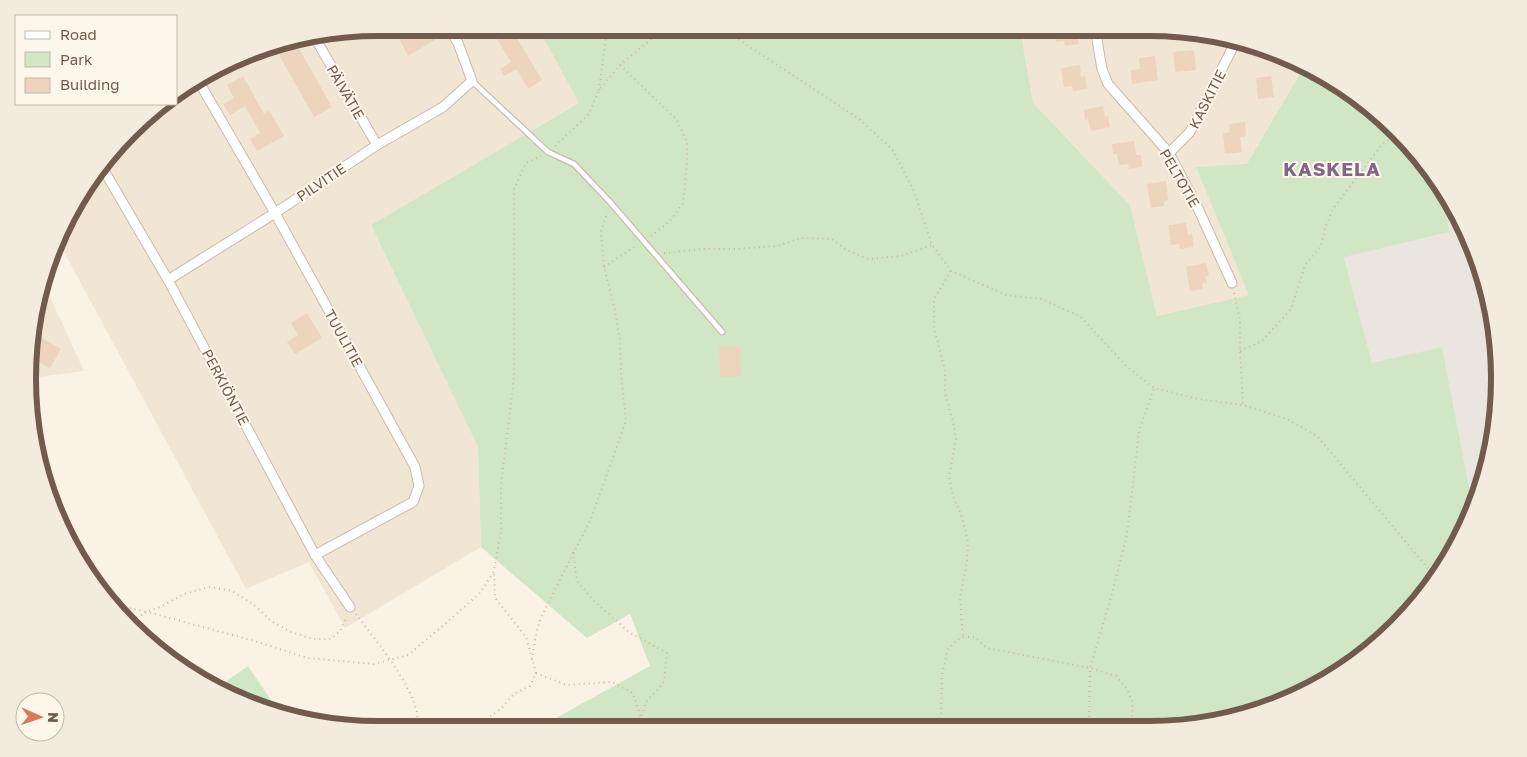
<svg xmlns="http://www.w3.org/2000/svg" width="1527" height="757" font-family="'Golos Text',sans-serif">
<rect width="100%" height="100%" fill="#faf3e5"/>
<g fill="#f1e5d4">
<polygon points="379,28 538,28 579,103 371,225 478,447 481,547 345,628 309,562 246,589 57,239 86,184 161,104 176,104 176,94 265,46"/>
<polygon points="1020,28 1171,28 1239,39 1305,65 1247,165 1196,167 1250,295 1157,316 1130,205 1033,103"/>
<polygon points="43,282 84,371 32,378 34,310"/>
</g>
<polygon fill="#eae5df" points="1443,189 1452,203 1481,265 1496,332 1499,401 1488,469 1473,507 1442,347 1372,364 1344,256 1449,232"/>
<g fill="#d1e6c5">
<polygon points="538,28 1020,28 1033,103 1130,205 1157,316 1249,295 1196,167 1247,164 1305,65 1362,100 1412,147 1443,189 1449,232 1344,257 1372,363 1442,347 1473,507 1463,533 1427,592 1362,657 1283,703 1194,727 538,728 650,666 630,614 587,638 481,547 478,447 371,225 579,103"/>
<polygon points="248,666 281,715 224,693 216,688"/>
</g>
<g fill="#edd4bf">
<polygon points="405,28 428,28 435,40 408,56 400,40 409,35"/>
<polygon points="490,28 511,28 542,80 528,89 517,69 504,76 500,69 511,62"/>
<polygon points="1054,28 1073,28 1073,32 1077,31 1079,44 1065,46 1064,41 1056,42"/>
<polygon points="297,45 332,107 314,117 279,55"/>
<polygon points="1194,50 1196,70 1175,72 1173,52"/>
<polygon points="1155,56 1158,80 1132,84 1131,70 1140,69 1139,58"/>
<polygon points="1080,65 1081,77 1085,76 1087,89 1073,91 1072,86 1064,87 1061,68"/>
<polygon points="243,76 264,114 269,110 284,136 257,151 250,139 260,133 245,106 230,115 223,104 234,98 227,85"/>
<polygon points="1271,76 1274,97 1258,99 1256,78"/>
<polygon points="1103,106 1105,117 1108,116 1110,127 1091,131 1088,119 1085,120 1084,110"/>
<polygon points="1245,122 1246,136 1240,137 1242,152 1225,154 1223,133 1230,132 1229,124"/>
<polygon points="1134,141 1136,155 1141,155 1142,167 1129,169 1128,164 1119,165 1117,154 1113,154 1112,144"/>
<polygon points="1166,181 1168,200 1164,201 1164,206 1151,208 1147,184"/>
<polygon points="1186,223 1188,235 1192,234 1194,247 1180,249 1179,244 1171,245 1168,225"/>
<polygon points="1206,263 1209,276 1205,276 1207,283 1202,284 1203,289 1190,291 1186,267"/>
<polygon points="307,313 322,338 295,354 287,342 298,335 291,323"/>
<polygon points="34,334 61,349 50,368 33,359"/>
<polygon points="719,346 740,346 741,377 720,377"/>
</g>
<g fill="none" stroke-linecap="round" stroke-linejoin="round">
<defs>
<polyline id="lane" points="472,81 548,152 574,164 610,202 722,332"/>
<g id="street">
<polyline points="1095,28 1102,69 1108,84 1169,153 1196,204 1232,283"/>
<polyline points="315,38 377,145"/>
<polyline points="199,82 275,213 415,467 419,486 413,502 315,555"/>
<polyline points="1169,153 1190,132 1237,39"/>
<polyline points="102,167 168,280 315,555 350,607"/>
<polyline points="168,280 275,213 377,145 443,107 472,81 458,43 449,28"/>
</g>
</defs>
<use href="#lane" stroke="#cabbad" stroke-width="7"/>
<use href="#street" stroke="#cabbad" stroke-width="11"/>
<g stroke="#d1b7a3" stroke-width="2" stroke-dasharray="1 4" stroke-linecap="butt">
<polyline points="706,28 727,32 858,118 892,149 913,189 932,245 951,271 1006,295 1042,299 1081,317 1125,365 1154,388 1199,399 1243,405 1287,419 1317,436 1436,578"/>
<polyline points="620,65 676,119 687,141 687,163 683,203 670,221 650,237"/>
<polyline points="599,90 606,38 605,28"/>
<polyline points="555,146 589,114 599,90 620,65 655,36 687,28"/>
<polyline points="664,253 703,249 735,249 777,246 802,238 832,239 845,249 868,259 901,256 932,245"/>
<polyline points="604,267 637,245"/>
<polyline points="951,271 934,299 934,328 945,370 945,393 953,422 956,439 949,477 953,496 962,517 968,542 967,561 960,598 963,637"/>
<polyline points="1234,293 1240,319 1240,351 1243,405"/>
<polyline points="1240,351 1262,341 1291,309 1305,265 1321,246 1325,228 1333,209 1380,147 1397,133"/>
<polyline points="32,370 38,373"/>
<polyline points="573,552 577,581 594,601 629,632 667,653 664,682 646,702 641,719"/>
<polyline points="115,605 147,612 162,606 184,594 209,587 232,591 253,604 271,621 291,632 313,639 331,639 340,631 347,616"/>
<path d="M 356,614 C 376,641 410,681 417,713 C 418,718 417,723 417,729"/>
<polyline points="128,623 147,612 255,641 307,658 374,664 408,655 444,625 481,592 494,571 501,530 501,485 514,377 514,189 526,163 541,156"/>
<polyline points="532,660 536,634 541,617 591,519 626,421 621,374 620,340 615,310 604,267 601,232 607,212"/>
<polyline points="536,673 566,685 612,682 633,693 644,728"/>
<polyline points="934,727 941,715 942,675 948,649 957,640 963,637 975,637 987,648 1090,668 1116,676 1127,689 1133,703 1131,727"/>
<polyline points="1089,727 1090,668 1112,594 1127,535 1139,431 1154,388"/>
<polyline points="474,728 502,708 514,694 530,686 536,673 526,637 495,598 494,571"/>
</g>
<use href="#lane" stroke="#fff" stroke-width="4.5"/>
<use href="#street" stroke="#fff" stroke-width="9"/>
</g>
<g text-anchor="middle" dominant-baseline="central" stroke-width="4" stroke-linejoin="round" paint-order="stroke">
<g font-size="14" fill="#705b4d" stroke="#fdf7eb">
<text transform="translate(346 92) rotate(60)">PÄIVÄTIE</text>
<text transform="translate(1207 99) rotate(-63)">KASKITIE</text>
<text transform="translate(1180 178) rotate(60)">PELTOTIE</text>
<text transform="translate(321 182) rotate(-34)">PILVITIE</text>
<text transform="translate(344 338) rotate(61)">TUULITIE</text>
<text transform="translate(226 387) rotate(62)">PERKIÖNTIE</text>
</g>
<g font-size="19" font-weight="bold" letter-spacing="1" fill="#81658c" stroke="#fdf7eb">
<text x="1332" y="168">KASKELA</text>
</g>
</g>
<path d="M0 0H1527V757H0ZM378 36H1149A342 342 0 0 1 1491 378V379A342 342 0 0 1 1149 721H378A342 342 0 0 1 36 379V378A342 342 0 0 1 378 36Z" fill="#f2ebde" fill-rule="evenodd"/>
<path fill="none" stroke="#705b4d" stroke-width="6" d="M378 36H1149A342 342 0 0 1 1491 378V379A342 342 0 0 1 1149 721H378A342 342 0 0 1 36 379V378A342 342 0 0 1 378 36Z"/>
<rect x="15" y="15" width="162" height="90" fill="#fdf7eb" stroke="#c5b9ac"/>
<rect x="25" y="31" width="25" height="8" fill="#ffffff" stroke="#c5b9ac"/>
<text x="60" y="40" font-size="15" fill="#705b4d">Road</text>
<rect x="25" y="52" width="25" height="15" fill="#d1e6c5" stroke="#c5b9ac"/>
<text x="60" y="65" font-size="15" fill="#705b4d">Park</text>
<rect x="25" y="78" width="25" height="15" fill="#edd4bf" stroke="#c5b9ac"/>
<text x="60" y="90" font-size="15" fill="#705b4d">Building</text>
<g transform="translate(40 717) rotate(92)"><circle r="24" fill="#fdf7eb" stroke="#c5b9ac"/>
<path d="M0-4L9 19L0 12L-9 19Z" fill="#d97956"/>
<text y="-8" font-size="14" font-weight="bold" text-anchor="middle" fill="#705b4d">N</text>
</g>
</svg>
